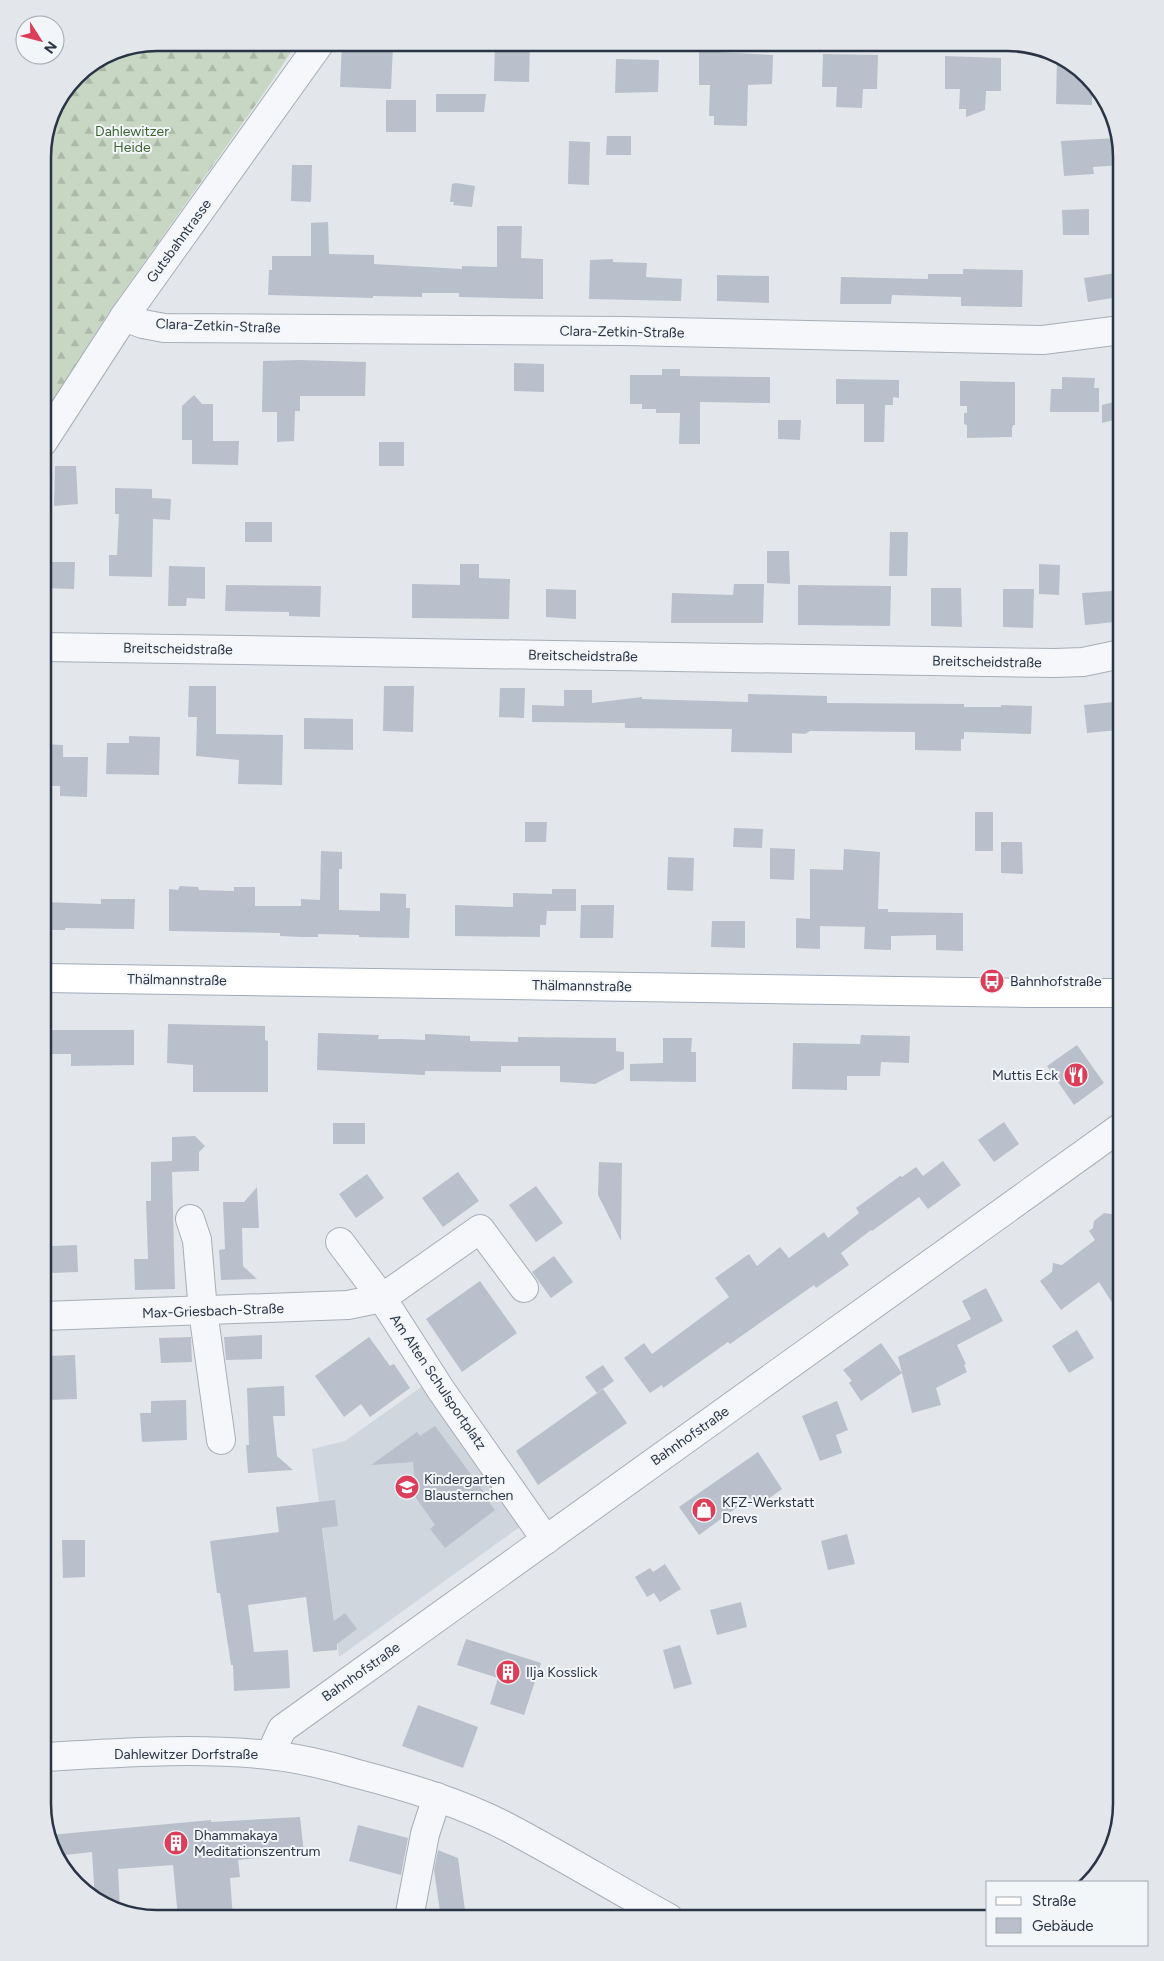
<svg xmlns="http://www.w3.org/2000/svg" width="1164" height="1961" font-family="Figtree,sans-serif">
<defs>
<pattern id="forest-firs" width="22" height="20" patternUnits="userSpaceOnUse" patternTransform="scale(1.25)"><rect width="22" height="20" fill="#c8d7c3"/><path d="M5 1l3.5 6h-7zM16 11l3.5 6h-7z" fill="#acb9a9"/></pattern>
</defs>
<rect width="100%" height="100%" fill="#e3e7ec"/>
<polygon fill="#d0d6de" points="424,1385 524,1524 339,1657 312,1449 345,1441"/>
<polygon fill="url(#forest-firs)" points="157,43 297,43 264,93 107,315 43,416 43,150 51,113 76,76 114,51"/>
<g fill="#b9c0cb">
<polygon points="495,43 530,43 529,82 494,81"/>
<polygon points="342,44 393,46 391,89 340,87"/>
<polygon points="699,51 773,55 772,84 748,85 747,126 714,125 714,116 709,116 710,85 699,85"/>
<polygon points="823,54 878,55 877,89 863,89 862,108 836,107 837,87 822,87"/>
<polygon points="945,56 1001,58 1001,91 986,91 985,110 966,117 966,109 959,109 960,89 945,89"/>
<polygon points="1057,57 1071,62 1092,87 1092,105 1056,104"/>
<polygon points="616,59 659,60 658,92 615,93"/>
<polygon points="436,94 486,94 484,112 436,112"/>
<rect x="386" y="100" width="30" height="32"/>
<polygon points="607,136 631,136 631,155 606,155"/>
<polygon points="1117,138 1122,165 1093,167 1094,174 1064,176 1061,141"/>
<polygon points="569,141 590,142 589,185 568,184"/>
<polygon points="292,165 312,165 311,202 291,201"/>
<polygon points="456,183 475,186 472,207 453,205 454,202 450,202 452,184"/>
<polygon points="1089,209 1089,235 1063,235 1062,210"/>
<polygon points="328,222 329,254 374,255 374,264 462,269 462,266 497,267 497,226 522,226 521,258 543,259 543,299 459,297 459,293 422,293 422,297 373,296 373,298 268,295 269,270 272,270 272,256 311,256 311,223"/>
<polygon points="613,259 613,262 647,263 646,277 682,279 681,301 589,299 590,260"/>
<polygon points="963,269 1023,270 1022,307 961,306 961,297 927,296 892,295 891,304 840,304 841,277 928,279 928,274 963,274"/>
<polygon points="1116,273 1119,297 1088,302 1084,278"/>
<polygon points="717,275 769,276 769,303 717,301"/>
<polygon points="300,360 366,362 365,396 300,396 300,411 295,411 294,441 277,442 277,412 262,412 263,361"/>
<polygon points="514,363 544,364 544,392 514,391"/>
<polygon points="662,369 680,369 680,376 770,377 770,403 700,402 700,444 679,444 680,413 656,413 656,409 642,409 642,404 630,404 630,375 662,375"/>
<polygon points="1062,377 1095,378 1094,388 1099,388 1099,412 1050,412 1051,389 1062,389"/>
<polygon points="836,379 899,380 899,398 893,397 893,405 885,405 884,442 864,442 864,404 836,404"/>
<polygon points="960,381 1015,382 1015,425 1013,425 1012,429 1012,437 967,438 967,425 964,424 964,413 967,413 967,406 960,406"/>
<polygon points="194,395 202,404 213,404 213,441 239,441 238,465 192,464 192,440 182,440 182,406"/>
<polygon points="1122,400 1122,418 1102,423 1102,405"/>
<polygon points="778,420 801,420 800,440 778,439"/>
<rect x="379" y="442" width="25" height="24"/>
<polygon points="55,466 76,466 78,504 54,506"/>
<polygon points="115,488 152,489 152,498 171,499 170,520 153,519 152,577 109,576 109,555 117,555 119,514 115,514"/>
<rect x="245" y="522" width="27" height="20"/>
<polygon points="890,532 908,532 907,576 889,576"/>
<polygon points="767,551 789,551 790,584 767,583"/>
<polygon points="43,562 75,562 74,589 43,588"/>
<polygon points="460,564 479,564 479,578 510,579 509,619 412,618 412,584 460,585"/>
<polygon points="1039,564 1060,565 1059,595 1039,594"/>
<polygon points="169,566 205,567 205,599 187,598 186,606 168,606"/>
<polygon points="734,584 764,584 763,623 671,623 672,593 733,595"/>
<polygon points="226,585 321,586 320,617 289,616 289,612 225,611"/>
<polygon points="798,585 891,586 890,626 798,625"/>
<polygon points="931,588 961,588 962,627 931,626"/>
<polygon points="546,589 576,590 576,619 546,617"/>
<polygon points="1003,589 1034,589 1033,628 1003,627"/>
<polygon points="1112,591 1115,622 1085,625 1082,593"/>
<polygon points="189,686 216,686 216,734 283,735 282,785 238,784 239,760 196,756 197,717 188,717"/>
<polygon points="384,686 414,686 413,732 383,731"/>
<polygon points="500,688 525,688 524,718 499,717"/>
<polygon points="564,690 592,690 592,703 642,697 642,699 748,702 748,694 827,696 827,703 964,704 964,707 1001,707 1001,705 1032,706 1031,734 964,732 964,739 961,739 961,751 915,750 915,732 810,731 805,734 792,733 792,753 731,752 732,729 625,728 625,723 532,722 532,705 564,706"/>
<polygon points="1114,702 1118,730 1087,733 1084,705"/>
<polygon points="304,718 353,719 353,750 304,749"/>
<polygon points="129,736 160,737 159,775 106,774 107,743 129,743"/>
<polygon points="44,744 63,745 63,757 88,757 87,797 60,796 60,786 43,786"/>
<rect x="975" y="812" width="18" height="39"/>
<polygon points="525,822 547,822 546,842 525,842"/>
<polygon points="734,828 763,829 762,848 733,847"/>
<polygon points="1001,842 1022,842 1023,874 1001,873"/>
<polygon points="770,848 795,849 794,880 770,879"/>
<polygon points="844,849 880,852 878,909 888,909 888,912 963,913 963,951 936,950 936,935 891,936 891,950 864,949 865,927 820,926 820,949 796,948 796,918 810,919 810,869 843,870"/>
<polygon points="321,851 342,852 342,869 339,869 339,910 380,911 380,893 406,894 406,908 410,908 409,938 359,937 359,935 318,934 318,937 301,937 280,936 280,933 169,931 169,889 178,890 180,886 198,887 199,890 234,891 234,887 255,887 255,906 301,906 301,899 320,900"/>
<polygon points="668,857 694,858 693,891 667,890"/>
<polygon points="552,889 576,889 576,911 547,911 546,925 540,925 540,937 455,936 455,905 513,907 513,893 552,894"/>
<polygon points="101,899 135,899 134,929 65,928 65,930 43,930 43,902 101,904"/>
<polygon points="581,905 614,905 613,938 580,938"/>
<polygon points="712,921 745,921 745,948 711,947"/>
<polygon points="168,1024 265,1026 265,1040 268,1041 268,1092 193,1092 193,1065 167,1063"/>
<polygon points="43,1030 134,1030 134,1065 71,1066 71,1054 43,1054"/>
<polygon points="318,1033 379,1035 378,1039 402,1039 425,1040 425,1034 470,1036 470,1041 518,1042 518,1037 616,1038 616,1051 624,1052 624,1069 595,1084 560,1082 560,1066 501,1066 501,1072 425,1071 425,1075 317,1070"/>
<polygon points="861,1035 910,1036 909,1063 881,1062 880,1076 847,1076 847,1090 792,1089 793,1043 860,1044"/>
<polygon points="663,1038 692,1038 691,1052 696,1052 696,1082 630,1081 630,1064 663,1063"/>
<polygon points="1077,1045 1104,1083 1074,1105 1047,1066"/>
<polygon points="1004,1122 1019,1144 994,1162 978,1140"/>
<rect x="333" y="1123" width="32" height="21"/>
<polygon points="195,1136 205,1146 199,1152 199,1171 172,1172 175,1289 135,1290 134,1259 148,1259 146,1201 151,1201 151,1162 172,1161 172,1137"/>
<polygon points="943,1161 961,1185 928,1209 919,1197 872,1231 871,1230 841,1253 849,1265 816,1288 814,1285 730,1344 728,1342 663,1388 662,1385 650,1393 624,1358 644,1343 652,1354 729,1297 715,1278 749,1254 757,1266 780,1247 789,1258 824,1232 828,1238 859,1213 856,1208 900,1176 902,1177 916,1167 923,1176"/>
<polygon points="599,1162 622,1163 621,1241 598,1195"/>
<polygon points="458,1172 479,1201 443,1227 422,1198"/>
<polygon points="367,1174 384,1198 356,1218 339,1194"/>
<polygon points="536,1186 563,1223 536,1242 509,1205"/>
<polygon points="257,1187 259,1228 242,1228 243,1266 257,1279 221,1280 219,1250 225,1249 223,1202 244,1202"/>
<polygon points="1104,1213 1118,1215 1122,1221 1122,1318 1099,1282 1061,1310 1040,1281 1052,1272 1053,1263 1062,1265 1095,1240 1089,1231 1093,1228 1094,1221"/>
<polygon points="77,1245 78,1272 53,1273 44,1265 44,1255 52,1246"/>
<polygon points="554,1256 573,1282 551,1298 532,1272"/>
<polygon points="480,1281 517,1333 462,1372 426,1319"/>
<polygon points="986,1288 1003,1321 957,1345 966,1364 964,1365 967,1372 936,1388 941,1405 912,1413 902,1373 861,1401 849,1383 852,1381 843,1370 881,1343 902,1373 898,1357 971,1319 962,1301"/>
<polygon points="1077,1330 1094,1358 1069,1373 1052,1346"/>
<polygon points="262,1335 262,1359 226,1360 224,1337"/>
<polygon points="191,1337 192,1362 161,1363 159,1338"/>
<polygon points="369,1337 390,1366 394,1364 410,1388 370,1417 361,1404 344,1417 315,1376"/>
<polygon points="75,1355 77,1399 47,1400 46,1356"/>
<polygon points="603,1365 614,1381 597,1393 585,1377"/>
<polygon points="284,1386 285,1416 273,1416 277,1456 293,1470 248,1473 246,1445 249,1445 247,1388"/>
<polygon points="603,1389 627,1423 538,1485 516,1451"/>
<polygon points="186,1400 187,1440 142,1442 140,1413 151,1413 151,1401"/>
<polygon points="837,1401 848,1430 836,1435 842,1453 820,1461 802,1416"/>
<polygon points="435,1426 487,1496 485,1497 495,1510 445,1548 430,1529 435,1525 416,1498 413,1462 371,1465 417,1432 420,1436"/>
<polygon points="758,1452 782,1489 757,1507 750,1498 699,1535 679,1507"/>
<polygon points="335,1500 338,1526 322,1528 334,1621 345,1613 357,1629 337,1644 337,1650 313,1652 306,1597 248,1605 254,1652 288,1650 290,1688 234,1691 233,1665 231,1665 220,1593 217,1593 210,1541 279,1532 276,1507"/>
<polygon points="847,1534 855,1564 828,1570 821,1541"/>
<polygon points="62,1540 85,1540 85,1577 63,1578"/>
<polygon points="665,1564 681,1589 660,1602 654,1593 647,1597 635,1577 650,1568 653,1572"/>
<polygon points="741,1602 747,1627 717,1635 710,1610"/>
<polygon points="466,1639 541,1663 524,1715 490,1704 498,1678 457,1665"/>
<polygon points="680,1645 692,1684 674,1689 663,1650"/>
<polygon points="418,1705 478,1727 463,1768 402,1746"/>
<polygon points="300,1817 304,1853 238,1860 240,1877 230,1878 233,1918 178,1918 173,1865 118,1869 120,1908 95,1900 92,1852 56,1856 50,1835 211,1820 211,1822"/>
<polygon points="358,1825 408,1838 401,1875 349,1861"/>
<polygon points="438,1850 458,1858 466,1918 441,1918 434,1870"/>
</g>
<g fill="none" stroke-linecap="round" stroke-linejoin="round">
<defs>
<g id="minor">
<polyline points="124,317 143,324 164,328 624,331 1043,340 1121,330"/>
<polyline points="43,442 124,317 320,43"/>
<polyline points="43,647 1055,663 1083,662 1121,654"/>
<polyline points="190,1219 197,1240 203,1311 221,1440"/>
<polyline points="340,1242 382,1298 441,1390 546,1540"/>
<polyline points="43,1316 348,1305 382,1298 480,1229 524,1288"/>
<polyline points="270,1755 282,1729 1121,1127"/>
<path d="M 43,1757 C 118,1753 194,1747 269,1755 C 298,1758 327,1765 354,1773 C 408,1787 462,1803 511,1829 C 564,1857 616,1889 669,1918"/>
<polyline points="409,1918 425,1834 437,1797"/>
</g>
<polyline id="major" points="43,978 1029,993 1121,993"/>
</defs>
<use href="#minor" stroke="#a7aeb7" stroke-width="30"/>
<use href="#major" stroke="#a1abb9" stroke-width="30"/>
<use href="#minor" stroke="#f6f7fa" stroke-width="28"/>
<use href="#major" stroke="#fff" stroke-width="28"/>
</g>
<defs>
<symbol id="bus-disc" viewBox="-11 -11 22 22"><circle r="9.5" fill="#dc3d59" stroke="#f3f6f9"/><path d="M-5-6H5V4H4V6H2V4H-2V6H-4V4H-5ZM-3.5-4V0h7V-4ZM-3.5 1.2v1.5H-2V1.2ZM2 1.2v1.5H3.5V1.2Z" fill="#fff"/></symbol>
<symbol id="restaurant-disc" viewBox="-11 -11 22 22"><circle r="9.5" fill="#dc3d59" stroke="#f3f6f9"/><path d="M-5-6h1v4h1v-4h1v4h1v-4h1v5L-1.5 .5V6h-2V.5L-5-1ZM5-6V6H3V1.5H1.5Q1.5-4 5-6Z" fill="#fff"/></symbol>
<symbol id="school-disc" viewBox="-11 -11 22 22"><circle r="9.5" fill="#dc3d59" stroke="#f3f6f9"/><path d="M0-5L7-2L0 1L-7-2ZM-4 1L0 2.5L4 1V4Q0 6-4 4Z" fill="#fff"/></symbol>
<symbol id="shop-disc" viewBox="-11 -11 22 22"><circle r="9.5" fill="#dc3d59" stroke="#f3f6f9"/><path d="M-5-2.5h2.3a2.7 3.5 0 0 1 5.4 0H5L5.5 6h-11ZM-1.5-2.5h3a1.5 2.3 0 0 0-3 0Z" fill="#fff"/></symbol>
<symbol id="building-disc" viewBox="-11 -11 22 22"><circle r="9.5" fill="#dc3d59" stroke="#f3f6f9"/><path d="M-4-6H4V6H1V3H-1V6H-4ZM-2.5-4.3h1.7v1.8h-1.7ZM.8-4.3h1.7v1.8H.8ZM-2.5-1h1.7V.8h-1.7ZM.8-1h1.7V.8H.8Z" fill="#fff"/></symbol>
</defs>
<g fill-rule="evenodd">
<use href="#bus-disc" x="978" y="967" width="28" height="28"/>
<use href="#restaurant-disc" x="1062" y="1061" width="28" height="28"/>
<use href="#school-disc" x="393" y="1473" width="28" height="28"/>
<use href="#shop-disc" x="690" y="1496" width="28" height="28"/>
<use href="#building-disc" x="494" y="1658" width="28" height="28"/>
<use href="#building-disc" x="162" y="1829" width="28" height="28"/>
</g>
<g text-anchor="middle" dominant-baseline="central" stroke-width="4" stroke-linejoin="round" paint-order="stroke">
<g font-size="14" fill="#3e6434" stroke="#f3f6f9">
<text x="132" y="131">Dahlewitzer<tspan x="132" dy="16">Heide</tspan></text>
</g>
<g font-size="14" fill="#293446" stroke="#f3f6f9">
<text transform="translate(179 241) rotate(-54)">Gutsbahntrasse</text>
<text transform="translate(218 326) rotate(2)">Clara-Zetkin-Straße</text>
<text transform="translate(622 332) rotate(1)">Clara-Zetkin-Straße</text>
<text transform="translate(178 649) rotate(1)">Breitscheidstraße</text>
<text transform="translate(583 656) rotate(1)">Breitscheidstraße</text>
<text transform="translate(987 662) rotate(1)">Breitscheidstraße</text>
<text transform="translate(177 980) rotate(1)">Thälmannstraße</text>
<text transform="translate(582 986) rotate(1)">Thälmannstraße</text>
<text transform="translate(213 1311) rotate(-2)">Max-Griesbach-Straße</text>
<text transform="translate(438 1382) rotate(56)">Am Alten Schulsportplatz</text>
<text transform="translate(690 1436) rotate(-35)">Bahnhofstraße</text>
<text transform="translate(361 1672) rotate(-35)">Bahnhofstraße</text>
<text x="186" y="1754">Dahlewitzer Dorfstraße</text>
</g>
<g font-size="14" fill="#293446" stroke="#f3f6f9" text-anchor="start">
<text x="1010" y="981">Bahnhofstraße</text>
<text x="1058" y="1075" text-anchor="end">Muttis Eck</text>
<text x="424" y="1479">Kindergarten<tspan x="424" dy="16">Blausternchen</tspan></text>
<text x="722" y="1502">KFZ-Werkstatt<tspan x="722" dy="16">Drevs</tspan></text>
<text x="526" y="1672">Ilja Kosslick</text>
<text x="194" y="1835">Dhammakaya<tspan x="194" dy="16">Meditationszentrum</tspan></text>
</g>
</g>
<path d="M0 0H1164V1961H0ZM157 51H1007A106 106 0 0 1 1113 157V1804A106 106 0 0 1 1007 1910H157A106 106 0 0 1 51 1804V157A106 106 0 0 1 157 51Z" fill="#e3e6eb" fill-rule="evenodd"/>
<path fill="none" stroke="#293446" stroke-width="2.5" d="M157 51H1007A106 106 0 0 1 1113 157V1804A106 106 0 0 1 1007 1910H157A106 106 0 0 1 51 1804V157A106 106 0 0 1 157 51Z"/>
<rect x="986" y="1881" width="162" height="65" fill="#f3f6f9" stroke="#a2a8b1"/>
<rect x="996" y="1897" width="25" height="8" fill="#ffffff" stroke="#a2a8b1"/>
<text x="1032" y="1906" font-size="15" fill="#293446">Straße</text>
<rect x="996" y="1918" width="25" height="15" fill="#b9c0cb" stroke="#a2a8b1"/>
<text x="1032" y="1931" font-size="15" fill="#293446">Gebäude</text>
<g transform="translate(40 40) rotate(126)"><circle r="24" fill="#f3f6f9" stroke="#a2a8b1"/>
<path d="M0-4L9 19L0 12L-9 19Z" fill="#dc3d59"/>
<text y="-8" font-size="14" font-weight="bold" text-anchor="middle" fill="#293446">N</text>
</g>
</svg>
